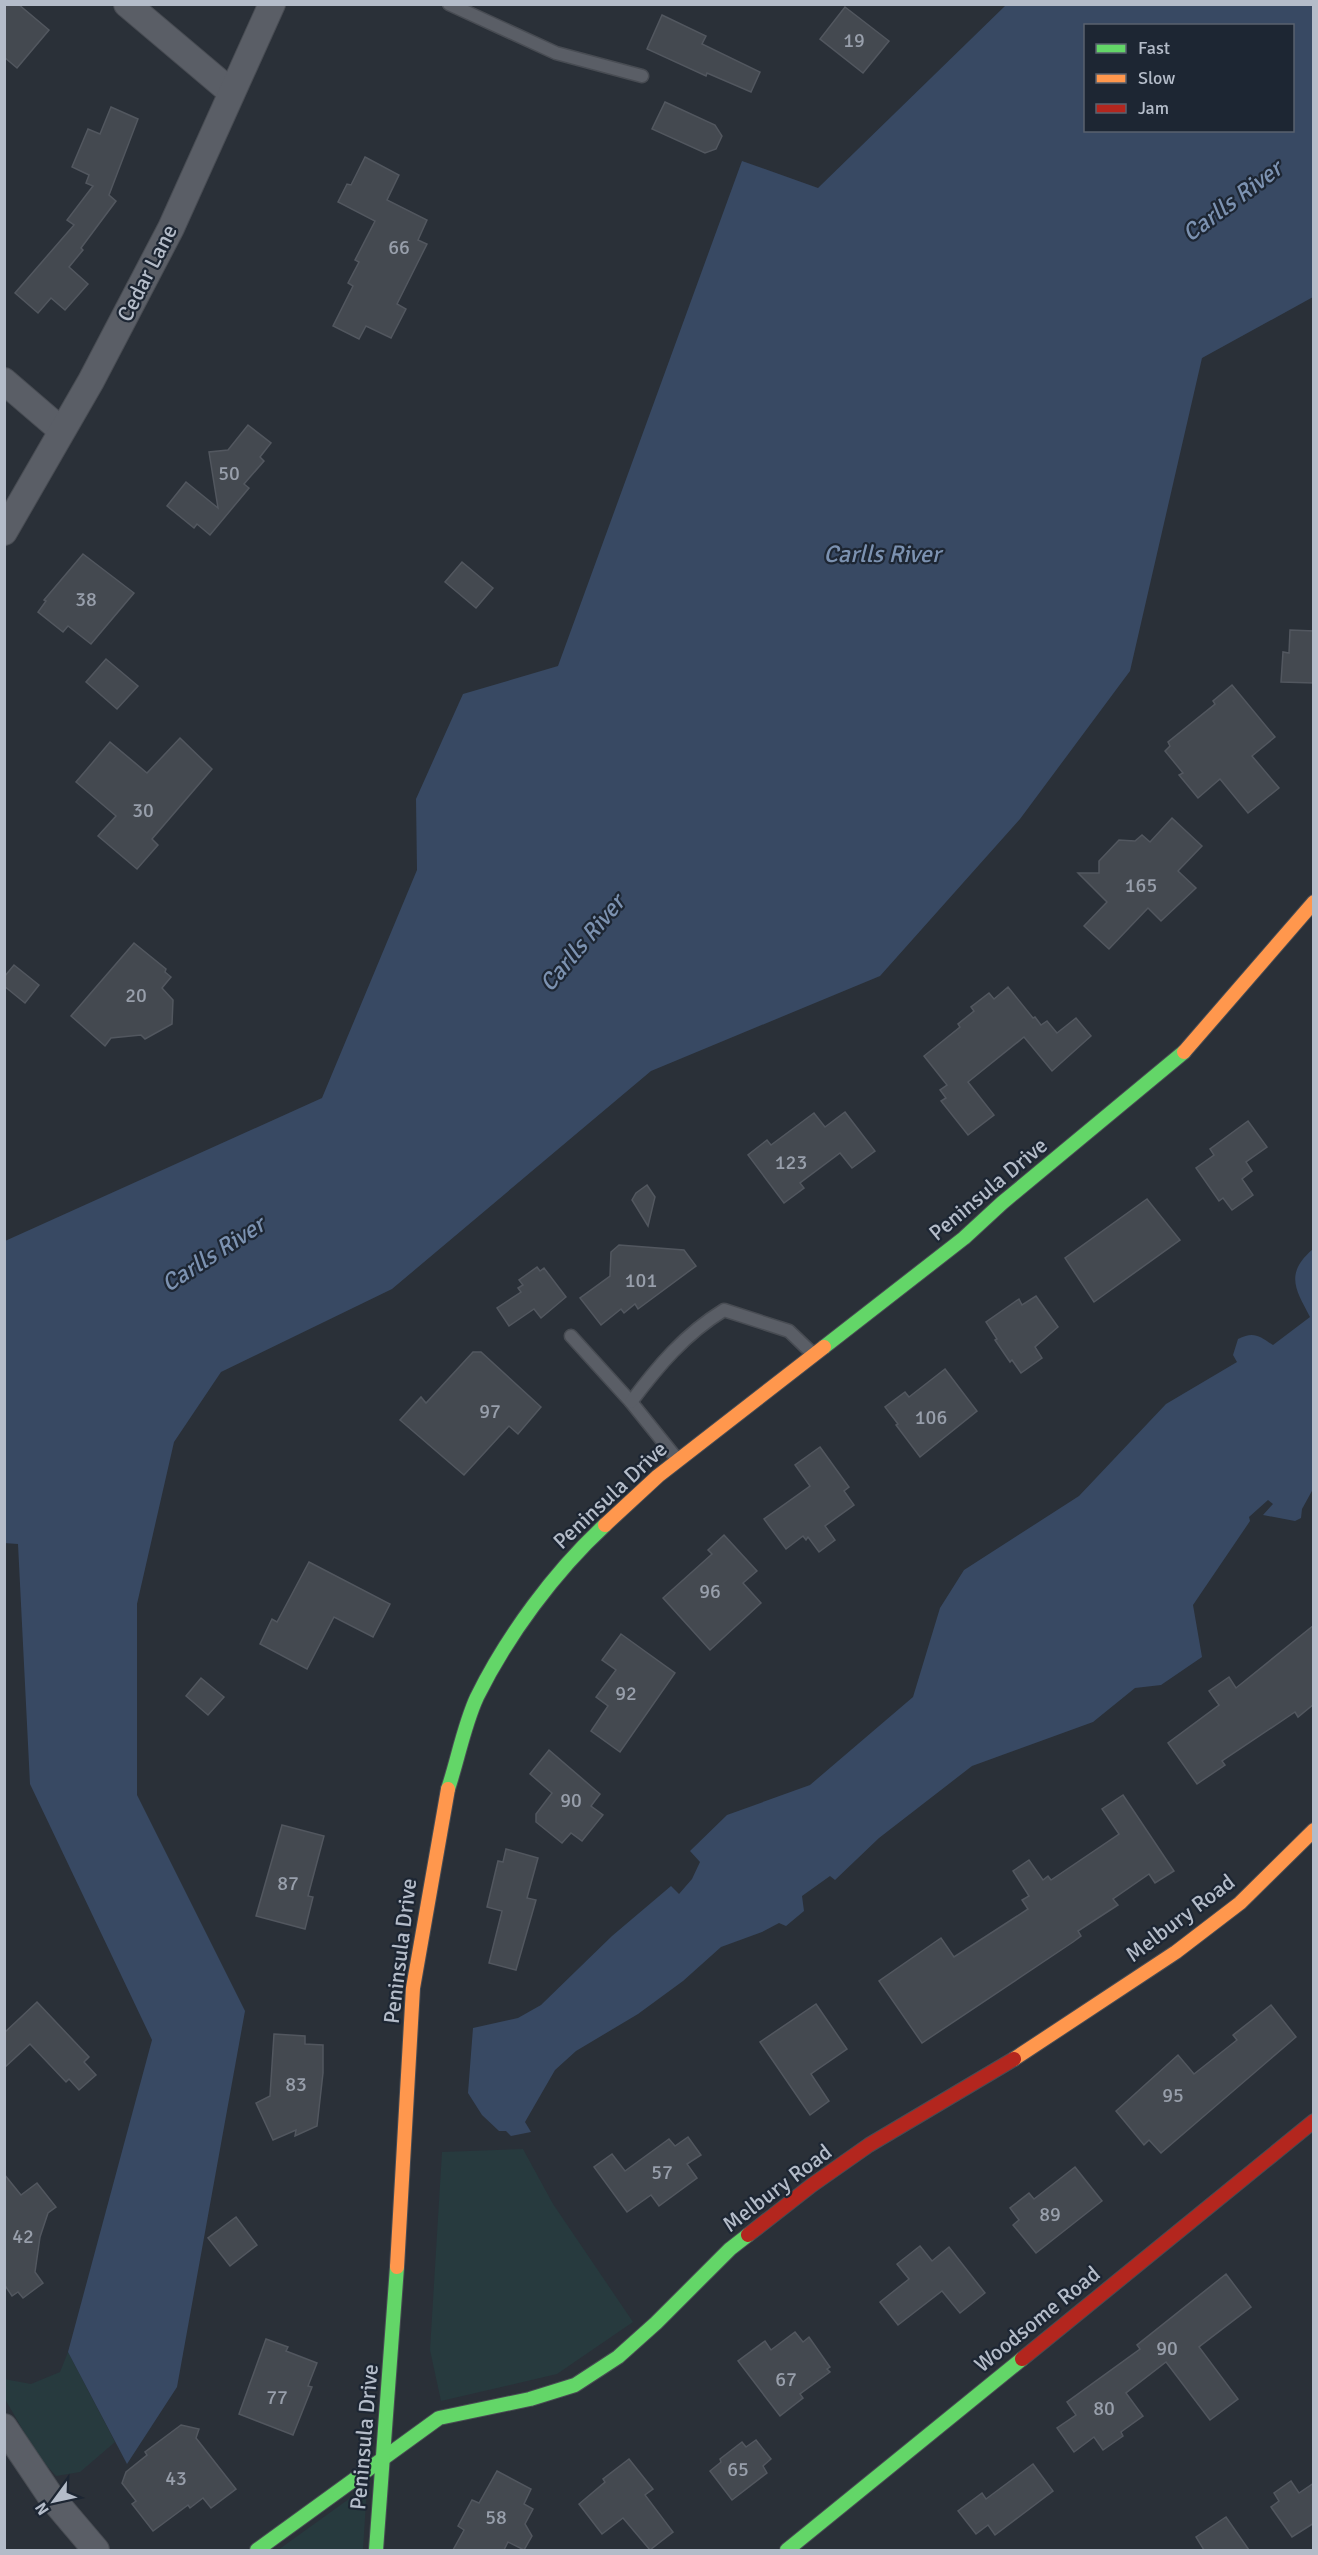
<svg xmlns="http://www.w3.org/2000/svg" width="1318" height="2555" font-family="Signika,sans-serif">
<rect width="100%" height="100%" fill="#2a3038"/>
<g fill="#273a3e">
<polygon points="523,2149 553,2204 633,2322 557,2374 441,2401 430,2350 442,2152"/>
<polygon points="68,2352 115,2442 80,2472 56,2476 38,2456 5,2399 4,2379 31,2384 60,2372"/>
<polygon points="367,2486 363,2550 278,2550"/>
</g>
<g fill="#384963" fill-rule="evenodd">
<path d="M 1006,5 L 1313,5 L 1313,297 L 1202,358 L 1130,671 L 1020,819 L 880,976 L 651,1071 L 392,1289 L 221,1372 L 174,1442 L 137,1604 L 137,1795 L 245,2011 L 177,2387 L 127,2464 L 68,2352 L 152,2040 L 30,1784 L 18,1544 L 4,1543 L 5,1241 L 322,1098 L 417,870 L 416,799 L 463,694 L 558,666 L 742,161 L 818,188 ZM 1086,26 L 1292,26 L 1292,130 L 1086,130 Z"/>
<path d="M 1313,1249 L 1313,1489 L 1302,1509 L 1301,1518 L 1295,1521 L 1263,1515 L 1273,1504 L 1268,1500 L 1249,1517 L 1250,1521 L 1193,1605 L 1202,1657 L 1161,1685 L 1135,1688 L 1093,1722 L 972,1766 L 879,1838 L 835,1880 L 830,1876 L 802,1896 L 804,1911 L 786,1926 L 779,1923 L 762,1932 L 721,1947 L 683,1981 L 638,2014 L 576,2051 L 555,2070 L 525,2122 L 531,2132 L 511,2136 L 506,2131 L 499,2131 L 482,2115 L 468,2093 L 473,2028 L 518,2018 L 541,2005 L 612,1936 L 671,1886 L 679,1894 L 692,1879 L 700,1862 L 690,1851 L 727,1815 L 810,1785 L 913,1697 L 940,1608 L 964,1570 L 1079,1496 L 1166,1404 L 1237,1362 L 1233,1355 L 1238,1339 C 1254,1331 1259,1336 1273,1345 L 1310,1317 C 1296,1290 1284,1274 1313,1249 Z"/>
</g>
<g fill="#444950" stroke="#52575f" stroke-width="1.5">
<polygon points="4,4 18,4 49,30 17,68 4,57"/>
<polygon points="845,7 889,41 863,73 820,39"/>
<polygon points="662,15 706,36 702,44 760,72 751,92 707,73 706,76 647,49"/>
<polygon points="665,102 715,125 722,136 716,149 705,153 652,129"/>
<polygon points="111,107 138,119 109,195 116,201 81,248 83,250 69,267 88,284 65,310 51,298 38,313 15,293 74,225 67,220 93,186 86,183 89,175 72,167 88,129 100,134"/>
<polygon points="365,157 399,175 387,200 427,220 418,240 427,244 397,304 406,309 391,338 366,326 359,339 333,326 353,286 348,283 359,262 355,260 375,221 338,202 347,184 351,185"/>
<polygon points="248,425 271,443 260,457 264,461 244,484 249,488 210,535 197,524 194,528 167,506 186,482 218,508 209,452 228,450"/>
<polygon points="83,554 134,593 91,644 68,626 63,632 38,612 46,601 44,600"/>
<polygon points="462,562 493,588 476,608 445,582"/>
<polygon points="1290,630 1314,631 1314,683 1281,682 1283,652 1289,653"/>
<polygon points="106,659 138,686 117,709 86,682"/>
<polygon points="1232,685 1275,737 1252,756 1279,788 1248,813 1220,779 1198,798 1179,775 1183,773 1165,751 1170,746 1168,742 1215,704 1213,701"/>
<polygon points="180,738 212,769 152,839 158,845 137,869 98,836 116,816 76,782 110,742 147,773"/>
<polygon points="1172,818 1202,846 1178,871 1196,888 1161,921 1148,908 1109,949 1084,926 1107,902 1078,873 1099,873 1099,861 1119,840 1135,841 1142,835 1150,842"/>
<polygon points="134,943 166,969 165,972 171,977 162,988 173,1000 172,1024 145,1039 141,1035 111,1038 105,1046 71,1016"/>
<polygon points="14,965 39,985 25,1003 4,986 4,977"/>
<polygon points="1008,987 1033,1018 1035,1017 1041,1025 1047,1021 1057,1033 1076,1018 1091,1036 1052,1071 1024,1037 968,1082 994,1115 968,1135 941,1101 946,1098 940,1090 947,1085 924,1056 960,1027 958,1024 974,1011 971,1007 989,993 994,999"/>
<polygon points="845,1112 875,1151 852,1168 840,1153 800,1183 804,1188 784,1203 748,1155 767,1140 771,1145 814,1113 825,1127"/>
<polygon points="1248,1121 1267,1147 1246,1162 1252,1171 1242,1179 1253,1195 1232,1210 1223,1198 1219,1201 1196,1168 1214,1155 1210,1149"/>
<polygon points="647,1185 655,1197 648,1226 632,1200 636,1193"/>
<polygon points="1147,1199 1180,1240 1094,1302 1065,1258"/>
<polygon points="619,1245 684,1250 696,1266 638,1309 635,1304 624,1313 621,1309 601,1325 580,1298 610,1276 611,1252"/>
<polygon points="537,1267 540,1271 544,1268 566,1297 541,1318 534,1309 509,1326 497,1308 521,1292 518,1288 523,1285 519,1280"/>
<polygon points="1036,1296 1058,1327 1035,1347 1042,1358 1021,1373 1012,1360 1010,1362 995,1340 997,1339 986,1322 1019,1299 1022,1305"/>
<polygon points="473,1352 481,1352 541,1407 518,1434 509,1426 464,1475 400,1420 421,1397 426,1403"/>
<polygon points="945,1369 977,1411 920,1457 896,1425 898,1424 885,1407 905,1392 909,1397"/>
<polygon points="820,1447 849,1487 844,1491 854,1505 825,1526 835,1540 819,1552 808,1537 806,1540 803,1536 786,1549 764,1519 810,1486 795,1465"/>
<polygon points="724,1535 757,1571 743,1583 761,1603 710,1650 663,1598 712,1554 708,1550"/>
<polygon points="309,1562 390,1604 373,1637 334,1617 307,1669 260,1644 272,1619 277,1622"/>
<polygon points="1314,1625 1314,1704 1298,1717 1295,1712 1222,1761 1225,1765 1197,1784 1168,1743 1219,1705 1209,1691 1229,1677 1236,1688"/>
<polygon points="621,1634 675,1673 620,1752 591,1731 608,1706 596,1697 616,1670 602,1660"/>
<polygon points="201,1678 224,1697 208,1715 186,1696"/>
<polygon points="549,1750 600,1794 591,1806 603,1815 582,1841 571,1833 562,1843 536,1822 536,1814 552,1793 530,1774"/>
<polygon points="1123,1795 1174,1871 1155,1883 1149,1874 1113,1899 1118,1905 1078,1931 1081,1936 1073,1942 922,2043 879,1981 941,1938 954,1957 1028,1909 1022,1900 1029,1896 1013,1871 1029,1860 1043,1880 1048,1876 1051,1880 1119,1834 1102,1809"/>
<polygon points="282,1825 324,1836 308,1896 313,1897 305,1929 256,1916"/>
<polygon points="506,1849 538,1858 527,1898 536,1900 516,1970 489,1963 502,1911 487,1907 498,1861 503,1862"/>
<polygon points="37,2002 89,2057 84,2062 96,2075 79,2090 69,2079 66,2082 30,2044 4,2068 4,2033"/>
<polygon points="816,2004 847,2049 811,2074 829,2101 810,2115 760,2042"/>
<polygon points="1271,2005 1296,2037 1161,2153 1149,2140 1144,2145 1116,2111 1178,2055 1194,2074 1237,2040 1233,2035"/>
<polygon points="274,2034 305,2036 305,2044 323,2045 323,2073 317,2126 295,2136 296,2130 273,2140 256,2103 270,2096"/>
<polygon points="688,2137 701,2155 687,2164 697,2178 659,2206 651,2195 627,2212 594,2167 612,2154 625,2171 669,2139 675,2146"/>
<polygon points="1075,2167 1102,2201 1036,2253 1013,2225 1019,2220 1010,2208 1029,2193 1034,2199"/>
<polygon points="4,2174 21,2195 37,2183 56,2207 48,2213 40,2237 35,2272 43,2283 23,2298 18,2292 12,2296 4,2284"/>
<polygon points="236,2217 257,2245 230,2266 208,2238"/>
<polygon points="920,2246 932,2261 949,2247 985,2293 960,2313 942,2291 898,2325 880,2302 909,2279 897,2264"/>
<polygon points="1226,2274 1251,2307 1199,2347 1238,2399 1210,2420 1166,2362 1126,2393 1143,2416 1121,2432 1123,2436 1103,2450 1094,2437 1074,2452 1057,2428 1076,2415 1067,2402 1140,2349 1137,2345"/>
<polygon points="795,2332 803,2342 809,2337 830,2367 827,2369 830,2372 800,2394 803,2398 780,2416 738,2361 765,2341 771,2350"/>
<polygon points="266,2339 288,2347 286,2351 317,2363 308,2386 312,2387 293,2435 239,2414"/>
<polygon points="181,2425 199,2429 196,2438 236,2489 211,2508 203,2498 190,2508 188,2505 153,2531 132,2504 136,2501 122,2483 126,2472 147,2455 145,2452"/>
<polygon points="756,2440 771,2459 763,2466 767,2473 732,2500 710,2471 721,2462 720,2459 742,2442 746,2447"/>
<polygon points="629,2459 653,2489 645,2495 673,2532 650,2550 623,2518 602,2534 579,2504 605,2482 603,2479"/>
<polygon points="1033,2464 1053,2491 995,2535 988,2525 976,2534 958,2511 982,2493 986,2499"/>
<polygon points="497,2471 531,2489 524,2504 533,2509 525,2524 532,2536 524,2550 508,2542 504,2550 453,2550 464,2530 458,2526 472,2500 479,2503"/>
<polygon points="1291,2481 1299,2493 1314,2483 1314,2523 1292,2537 1271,2507 1279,2501 1274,2493"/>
<polygon points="1226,2517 1249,2550 1204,2550 1196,2537"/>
</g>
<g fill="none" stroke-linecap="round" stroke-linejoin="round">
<defs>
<g id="lane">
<polyline points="449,4 556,53 642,76"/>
<polyline points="571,1336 631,1402 677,1459"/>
<path d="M 631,1402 C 658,1366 685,1334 724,1310 L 789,1331 L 813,1354"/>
</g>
<g id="street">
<polyline points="127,4 231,92"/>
<polyline points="4,381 61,430"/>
<polyline points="4,532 91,381 171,228 272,4"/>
<polyline points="4,2427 51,2497 96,2550"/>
</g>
<g id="fast">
<polyline points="824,1347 964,1238 1002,1203 1184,1052"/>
<path d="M 448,1789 C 458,1759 464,1725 477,1697 C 507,1636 555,1571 605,1525"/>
<polyline points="257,2550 439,2418 530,2399 575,2385 618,2357 656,2323 730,2249 748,2235"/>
<polyline points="376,2550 397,2267"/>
<polyline points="787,2550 1022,2359"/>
</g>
<g id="slow">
<polyline points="1184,1052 1314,902"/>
<polyline points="605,1525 658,1476 824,1347"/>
<polyline points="1014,2059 1176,1952 1240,1903 1314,1830"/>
<polyline points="397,2267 413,1988 448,1789"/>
</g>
<g id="jam">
<polyline points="748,2235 812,2185 869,2145 1014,2059"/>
<polyline points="1022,2359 1314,2121"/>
</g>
</defs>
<use href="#lane" stroke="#484c53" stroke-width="15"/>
<use href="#street" stroke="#484c53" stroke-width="28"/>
<use href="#fast" stroke="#484c53" stroke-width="16"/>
<use href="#slow" stroke="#484c53" stroke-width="16"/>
<use href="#jam" stroke="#484c53" stroke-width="16"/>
<use href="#lane" stroke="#5a5e66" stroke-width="12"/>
<use href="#street" stroke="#5a5e66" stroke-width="26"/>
<use href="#fast" stroke="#63d668" stroke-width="14"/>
<use href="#slow" stroke="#ff974d" stroke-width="14"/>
<use href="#jam" stroke="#b3261e" stroke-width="14"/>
</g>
<g text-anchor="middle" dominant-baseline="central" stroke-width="4.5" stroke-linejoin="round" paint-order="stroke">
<g font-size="20" fill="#989fab">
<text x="854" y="40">19</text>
<text x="399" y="247">66</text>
<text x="229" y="473">50</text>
<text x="86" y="599">38</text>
<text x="143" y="810">30</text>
<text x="1141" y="885">165</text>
<text x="136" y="995">20</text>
<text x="791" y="1162">123</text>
<text x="641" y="1280">101</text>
<text x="490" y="1411">97</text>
<text x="931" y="1417">106</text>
<text x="710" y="1591">96</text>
<text x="626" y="1693">92</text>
<text x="571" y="1800">90</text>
<text x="288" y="1883">87</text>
<text x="296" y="2084">83</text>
<text x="1173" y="2095">95</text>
<text x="662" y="2172">57</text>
<text x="1050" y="2214">89</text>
<text x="23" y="2236">42</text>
<text x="1167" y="2348">90</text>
<text x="786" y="2379">67</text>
<text x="277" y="2397">77</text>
<text x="1104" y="2408">80</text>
<text x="738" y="2469">65</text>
<text x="176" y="2478">43</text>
<text x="496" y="2517">58</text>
</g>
<g font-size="22" fill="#b4bcc9" stroke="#1d2633">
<text transform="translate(147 273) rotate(-63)">Cedar Lane</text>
<text transform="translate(988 1189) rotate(-40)">Peninsula Drive</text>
<text transform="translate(610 1495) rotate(-43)">Peninsula Drive</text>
<text transform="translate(1180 1918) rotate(-37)">Melbury Road</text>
<text transform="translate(400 1951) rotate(-83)">Peninsula Drive</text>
<text transform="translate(777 2188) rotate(-37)">Melbury Road</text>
<text transform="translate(1037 2319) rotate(-39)">Woodsome Road</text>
<text transform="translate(364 2437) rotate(-85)">Peninsula Drive</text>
</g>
<g font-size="24" font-style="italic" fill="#7c92b1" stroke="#1d2633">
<text transform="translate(1232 201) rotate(-37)">Carlls River</text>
<text x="882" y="554">Carlls River</text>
<text transform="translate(582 943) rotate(-50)">Carlls River</text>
<text transform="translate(213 1254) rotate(-33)">Carlls River</text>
</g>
</g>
<rect width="1318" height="2555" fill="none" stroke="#b4bcc9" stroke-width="12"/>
<rect x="1084" y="24" width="210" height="108" fill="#1d2633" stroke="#59626f" stroke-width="1.5"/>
<rect x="1096" y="44" width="30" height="9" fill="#63d668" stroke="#59626f" stroke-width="1.5"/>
<text x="1138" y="54" font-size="18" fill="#b4bcc9">Fast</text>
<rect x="1096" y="74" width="30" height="9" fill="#ff974d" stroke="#59626f" stroke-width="1.5"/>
<text x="1138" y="84" font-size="18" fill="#b4bcc9">Slow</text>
<rect x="1096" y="104" width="30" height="9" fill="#b3261e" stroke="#59626f" stroke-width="1.5"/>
<text x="1138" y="114" font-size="18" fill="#b4bcc9">Jam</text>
<g transform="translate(54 2501) rotate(237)" stroke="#1d2633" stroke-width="4.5" paint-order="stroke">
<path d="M0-4.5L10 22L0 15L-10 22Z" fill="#b4bcc9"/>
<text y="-9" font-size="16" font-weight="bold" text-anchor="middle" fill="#b4bcc9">N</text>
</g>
</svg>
